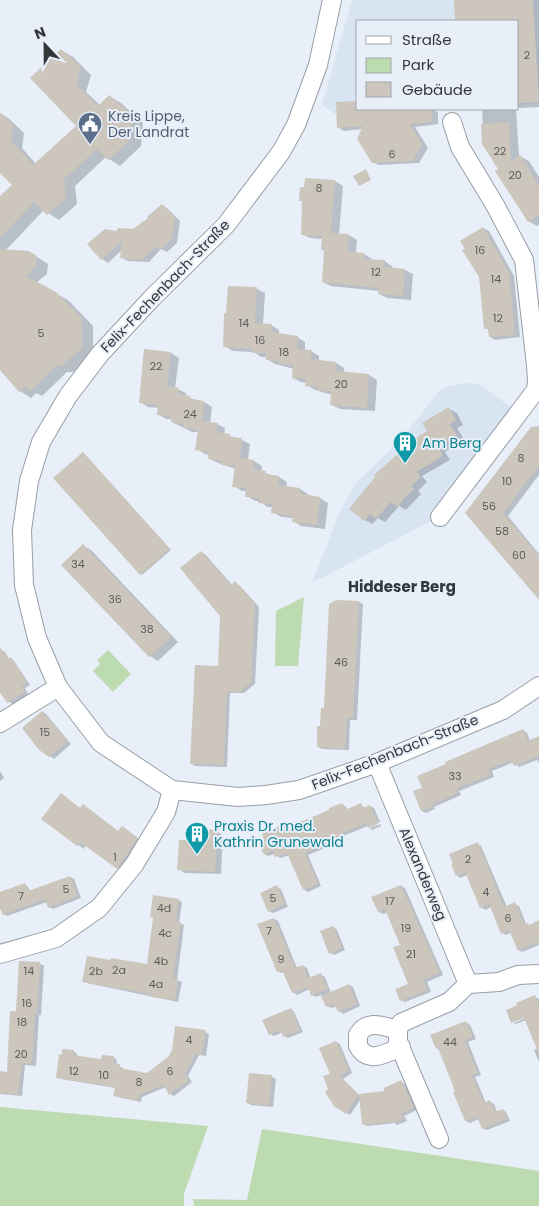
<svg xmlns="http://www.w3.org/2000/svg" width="539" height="1206" font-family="Poppins,sans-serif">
<rect width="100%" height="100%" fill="#e8eff8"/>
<g fill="#d9e4f3">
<polygon points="352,0 539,0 539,103 518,105 518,21 358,21 358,109 438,109 335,114 322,105"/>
<polygon points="465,383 479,384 512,408 433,520 312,583 339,513 356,483 392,448 416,421 439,391 445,387"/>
</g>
<g fill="#bddbb1">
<polygon points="304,597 298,666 275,666 276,611"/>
<polygon points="108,650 131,674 113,692 93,671 100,664 97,660"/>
<polygon points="0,1107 208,1126 184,1194 184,1206 0,1206"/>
<polygon points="262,1129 539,1171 539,1206 194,1206 193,1199 247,1200"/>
</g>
<g fill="#0003">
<polygon points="455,0 539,0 539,107 518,108 518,21 456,21"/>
<polygon points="61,50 73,57 91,75 86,92 100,105 109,96 121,103 143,123 141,146 120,166 106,157 75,186 77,204 59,220 44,210 5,251 29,252 48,264 47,274 36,283 68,300 93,326 93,354 73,372 67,372 42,396 36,393 31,398 20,391 0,368 0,198 14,185 0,171 0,113 8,118 24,133 22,148 36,164 78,126"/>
<polygon points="358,109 432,109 438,112 438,124 415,127 428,148 419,163 379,165 373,162 363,129 344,131 339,128"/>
<polygon points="473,109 516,109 519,156 529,161 539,177 539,225 537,226 528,221 496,171 499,169 484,144 482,110"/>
<polygon points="335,181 343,186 339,235 349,235 357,240 356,253 364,254 372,259 372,260 384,261 392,266 392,269 405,270 413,274 411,300 387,298 379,294 379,291 331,286 323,282 325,251 322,249 323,239 310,238 302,234 303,202 300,200"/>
<polygon points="162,205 168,209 180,221 177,243 167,252 161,249 149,262 128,261 122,258 123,249 108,263 102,259 117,233 133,230 150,218"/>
<polygon points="483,228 489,231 514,276 520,337 495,340 490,337 489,330 486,328"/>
<polygon points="257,289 265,293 263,324 271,325 279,330 279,334 297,337 305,342 305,351 311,351 319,356 319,361 336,363 344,368 344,373 369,375 377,380 375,411 340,409 332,405 332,395 315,390 307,385 307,383 301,382 293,378 294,369 275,364 267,359 267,357 261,357 254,352 233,351 224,346"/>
<polygon points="145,350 171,353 179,358 175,388 186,393 186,397 204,402 212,407 210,423 217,424 225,428 224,434 242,440 250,444 248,460 254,461 262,466 261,472 279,477 287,482 286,488 300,489 308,494 307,496 320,498 328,503 325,529 301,526 293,521 294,518 281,517 273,512 273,507 267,507 260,501 255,501 247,496 247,491 242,491 234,486 236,469 218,463 210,459 210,455 205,454 197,449 199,432 192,432 172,422 172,419 166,419 158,414 159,408 148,407 140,402"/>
<polygon points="449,409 457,413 463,425 457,428 464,439 445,452 450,460 422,476 427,482 418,491 421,494 406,510 399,506 385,522 378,518 372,524 365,520 429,432"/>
<polygon points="539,427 539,475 508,516 539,554 539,599 467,513"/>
<polygon points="84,454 171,550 142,575 141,574"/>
<polygon points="83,546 91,550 178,642 158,661 150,656 63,565"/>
<polygon points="201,552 205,554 232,585 235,583 239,585 259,607 255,684 244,693 230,693 227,767 195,766 191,763 219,667 221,616"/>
<polygon points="336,601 359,602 363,604 357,720 350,720 349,750 322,749 318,747 325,709"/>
<polygon points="1,650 5,652 9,659 14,661 30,685 25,688 28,694 12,704 0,693"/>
<polygon points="43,712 46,714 71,744 54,759 40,749"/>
<polygon points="523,730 527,733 530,741 539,737 539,763 537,760 519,767 514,762 492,771 494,777 459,791 461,795 434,807 435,809 426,813 422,811 415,792"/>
<polygon points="0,771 4,778 0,781"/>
<polygon points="342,804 346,807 347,810 361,805 365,808 370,806 374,808 380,822 369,826 369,828 368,826 343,836 344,838 331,843 332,845 308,855 321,886 308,892 304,889 290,855 280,858 275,854 268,856 265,854 265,839 289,824 292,826 304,822"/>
<polygon points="83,805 119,832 128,831 143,842 123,872 86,845 84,849 78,845 43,819 81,809"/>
<polygon points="381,824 381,826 372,830 370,828"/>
<polygon points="217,832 223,835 221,874 185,873 179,869 199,842"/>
<polygon points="477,844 481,846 507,907 515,904 519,906 526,924 530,926 539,921 539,940 538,941 539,945 522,952 519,950 512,932 506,935 502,933 491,907 485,910 481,907 467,875 460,878 457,875"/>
<polygon points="70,877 74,879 81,898 53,909 49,907 47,902 7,916 4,914 0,908 0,894 25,885 28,887 30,892"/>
<polygon points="401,886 405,888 443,975 427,982 431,992 405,1002 401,1000 410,985 401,945 387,912 383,914 379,912"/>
<polygon points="277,887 281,889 288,907 273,913 269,911"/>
<polygon points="178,900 182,902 179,923 184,925 177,980 182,982 178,1002 87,983 83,981 148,966"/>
<polygon points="274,919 278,921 297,968 303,966 307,968 311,979 321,975 325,977 331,993 349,985 353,987 360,1006 343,1014 339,1011 337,1006 331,1008 327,1006 322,995 316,997 312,995 310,989 297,995 293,992 285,972 282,973 278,971"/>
<polygon points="333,927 337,930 345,950 334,955 330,953"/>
<polygon points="40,964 44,966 41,1015 39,1015 36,1066 25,1065 22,1096 0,1094 0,1073 9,1073 17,1013"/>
<polygon points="535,997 539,999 539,1062 534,1050 538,1048 526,1020 516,1024 514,1023 530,1016 529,1014 513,1021 513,1023 508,1011 519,1006 518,1004"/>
<polygon points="291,1009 294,1012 303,1032 288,1038 284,1036 283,1032 274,1036 270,1034"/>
<polygon points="466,1022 470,1025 476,1039 468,1042 481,1075 475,1077 486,1103 490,1102 494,1104 497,1112 503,1110 506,1112 510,1121 487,1130 483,1128 479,1119 470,1123 466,1121 441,1050 437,1048"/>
<polygon points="205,1032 209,1034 206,1056 199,1055 188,1076 192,1082 174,1096 170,1094 166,1087 142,1097 141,1102 118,1097 114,1095 116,1088 61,1079 57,1077 73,1051 77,1054 77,1057 102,1060 113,1057 117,1060 116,1065 123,1068 123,1070 147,1074"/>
<polygon points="336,1042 340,1044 352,1073 343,1079 359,1095 386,1092 401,1082 405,1084 417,1110 404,1116 407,1121 397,1125 395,1123 367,1126 363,1124 361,1099 350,1115 335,1106 330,1090"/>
<polygon points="250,1074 272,1077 276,1079 273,1107 251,1105 247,1102"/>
</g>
<g fill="#ccc6bd">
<polygon points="454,0 533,0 539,102 518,103 518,21 455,21"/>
<polygon points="61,49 81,67 76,84 98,106 109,95 132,115 130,140 108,160 97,149 64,179 66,198 47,215 34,202 0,238 0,196 12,185 0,173 0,113 13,125 11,141 33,165 76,126 30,78"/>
<polygon points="358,101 358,109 432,109 432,122 410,124 422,144 413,161 372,163 357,139 363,126 337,128 336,102"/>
<polygon points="509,122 511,161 520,155 539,186 539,215 528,222 495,171 498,169 482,144 481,124"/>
<polygon points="366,169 371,180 359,186 353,176"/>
<polygon points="305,178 335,180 331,233 349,234 348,252 364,253 364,259 385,260 384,267 405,269 403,296 378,294 378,288 322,282 324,250 321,250 322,236 301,235 302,201 299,201 300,187 304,187"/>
<polygon points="162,204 175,217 172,239 160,250 156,246 142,260 120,258 122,241 101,260 87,244 105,229 116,231 118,228 133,229 148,218 147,217"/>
<polygon points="483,227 509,272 515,335 489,337 488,329 484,329 479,277 462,250 465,249 460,241"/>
<polygon points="0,249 29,251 37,256 36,267 26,276 56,292 82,318 82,348 61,366 56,366 30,391 25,387 19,392 0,370"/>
<polygon points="228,286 257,287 255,323 272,324 271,332 298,336 297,349 312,350 311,359 336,362 336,371 369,374 367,408 330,405 331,391 318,391 318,387 305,386 306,379 292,378 293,365 279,364 279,361 266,360 266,353 252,353 252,349 223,347 224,313 226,313"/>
<polygon points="144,349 171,352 167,386 179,388 178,394 191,396 190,399 204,401 202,421 218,423 216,432 230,434 230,437 242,438 240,458 254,460 253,469 266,471 265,474 279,476 278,485 300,488 299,493 320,497 317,525 292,522 293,516 271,513 272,504 258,503 259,498 245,497 246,488 232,487 235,466 221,465 222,461 208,459 209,452 195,450 198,430 183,428 184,424 171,422 171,417 157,415 158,405 139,403"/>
<polygon points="449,407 456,420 450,424 457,435 438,447 443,456 416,472 421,477 411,486 414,489 406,496 398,507 391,502 376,519 370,514 364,521 349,509 375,477 374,475 406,447 405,445 427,431 422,423"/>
<polygon points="539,426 539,465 503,513 539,556 539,600 465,513 531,427"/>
<polygon points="83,452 170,549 140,575 53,478"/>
<polygon points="83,544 171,637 149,657 61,565"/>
<polygon points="201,551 231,585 235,581 255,604 251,682 240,692 227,692 224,765 190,764 195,665 218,666 220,616 180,568"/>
<polygon points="336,600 359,601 353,718 347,718 345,749 317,747 317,726 320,726 321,708 324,708 329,604"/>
<polygon points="0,647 8,659 11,657 27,682 22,686 25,692 7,703 0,692"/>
<polygon points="42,711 68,741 49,757 39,750 22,728"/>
<polygon points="523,729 528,741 539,736 539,756 514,766 511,760 488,769 491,775 457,788 458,793 431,805 432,807 421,811 413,791 422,788 417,776 446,764 445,762"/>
<polygon points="61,793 80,808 83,804 118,831 122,826 138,838 117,869 80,842 77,846 41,819"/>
<polygon points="342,803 345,810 361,803 363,808 370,805 378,824 368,828 366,823 340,834 341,836 327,842 327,844 305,853 318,884 303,890 287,853 275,857 273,851 264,855 258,841 264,839 262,834 267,831 289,822 290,825 303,821 329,810 329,808"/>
<polygon points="198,829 217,830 215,872 177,870 179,840 197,840"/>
<polygon points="478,842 504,907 515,902 524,924 528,923 529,925 539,920 539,942 518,951 509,930 501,934 489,904 480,908 465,872 456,876 451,864 453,863 449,854"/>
<polygon points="70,876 78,896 48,908 45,899 3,915 0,908 0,892 25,883 28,891"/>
<polygon points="277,885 285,904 268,912 260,893"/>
<polygon points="401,885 440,973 423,980 428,990 400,1001 395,989 408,984 393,947 400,945 385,909 378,912 371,897"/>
<polygon points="153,895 179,899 176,921 181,922 173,978 178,979 175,1000 151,997 151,995 134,991 82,982 87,956 110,960 111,958 147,964 153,918 150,917"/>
<polygon points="274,918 295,968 303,965 308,978 321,973 328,989 311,996 308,987 292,993 282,970 277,972 257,924"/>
<polygon points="333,926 342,948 329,954 320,931"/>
<polygon points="19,961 40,962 37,1013 35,1013 32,1064 22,1063 18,1095 0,1093 0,1071 7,1072 10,1011 16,1011"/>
<polygon points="349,984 357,1004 338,1012 334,1004 326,1007 321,996"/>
<polygon points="535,995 539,1005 539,1054 524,1018 511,1023 506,1010 517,1005 516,1003"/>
<polygon points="291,1008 300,1030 283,1037 281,1030 269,1035 262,1020"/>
<polygon points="466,1021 473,1037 465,1040 478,1073 472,1075 484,1103 490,1100 495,1112 503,1109 507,1119 482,1129 477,1117 465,1121 453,1092 455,1091 438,1048 436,1049 430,1035"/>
<polygon points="175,1026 206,1030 202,1055 195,1054 185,1074 189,1080 169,1095 164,1085 139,1095 137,1101 113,1096 115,1087 56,1078 59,1054 62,1055 62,1049 74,1050 73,1055 101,1059 102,1055 114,1056 113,1063 120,1064 119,1068 147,1073 169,1056 172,1050"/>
<polygon points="336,1041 349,1070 340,1076 358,1095 346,1114 334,1106 325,1092 328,1089 323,1076 330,1074 319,1048"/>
<polygon points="249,1073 272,1075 269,1106 246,1103"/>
<polygon points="401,1080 414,1108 401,1114 404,1119 392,1123 391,1122 362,1125 359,1094 384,1091 384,1088"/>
</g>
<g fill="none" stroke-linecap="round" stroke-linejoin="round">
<defs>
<g id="minor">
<polyline points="332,0 318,65 296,125 281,152 226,225 152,298 100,354 68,396 41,442 29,481 22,530 24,585 37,638 58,687 101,743 172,790 238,797 266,795 299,790 377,763 503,710 539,686"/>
<polyline points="452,122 460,147 495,205 524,260 536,365 539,367"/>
<polyline points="440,517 536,390 537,381 536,365"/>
<polyline points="0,723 58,687"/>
<polyline points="377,763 468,984"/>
<polyline points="0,954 56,938 99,908 134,865 166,812 172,790"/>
<path d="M 398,1030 C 383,1026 367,1019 358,1035 L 358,1046 C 368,1064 385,1054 401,1047"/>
<polyline points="439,1139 398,1042 398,1030 401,1023 449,1002 468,984 499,982 518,975 539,974"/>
</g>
</defs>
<use href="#minor" stroke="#979ea6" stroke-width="20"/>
<use href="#minor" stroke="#fff" stroke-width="18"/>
</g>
<defs>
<symbol id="civic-pin" viewBox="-11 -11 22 30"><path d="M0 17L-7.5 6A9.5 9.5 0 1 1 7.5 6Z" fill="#5c6f8a" stroke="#e8eff8"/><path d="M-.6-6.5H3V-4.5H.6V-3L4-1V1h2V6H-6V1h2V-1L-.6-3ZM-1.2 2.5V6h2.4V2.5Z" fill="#fff"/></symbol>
<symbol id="building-pin" viewBox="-11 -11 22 30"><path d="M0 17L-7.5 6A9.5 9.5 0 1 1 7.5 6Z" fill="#0f9aa8" stroke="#e8eff8"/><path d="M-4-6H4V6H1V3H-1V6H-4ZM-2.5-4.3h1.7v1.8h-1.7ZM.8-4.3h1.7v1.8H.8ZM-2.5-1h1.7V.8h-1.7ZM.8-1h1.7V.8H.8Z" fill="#fff"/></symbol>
</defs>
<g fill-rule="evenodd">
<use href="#civic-pin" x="76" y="110" width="28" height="38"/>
<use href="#building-pin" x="391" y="429" width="28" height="38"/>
<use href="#building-pin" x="183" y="820" width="28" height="38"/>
</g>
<g text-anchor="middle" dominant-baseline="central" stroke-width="4" stroke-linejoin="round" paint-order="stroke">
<g font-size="11" fill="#5a5b5b">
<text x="527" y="55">2</text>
<text x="500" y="151">22</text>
<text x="392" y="154">6</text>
<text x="515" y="175">20</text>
<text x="319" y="188">8</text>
<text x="480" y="250">16</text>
<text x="376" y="272">12</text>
<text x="496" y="279">14</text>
<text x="498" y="318">12</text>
<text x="244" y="323">14</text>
<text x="41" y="333">5</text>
<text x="260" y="340">16</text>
<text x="284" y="352">18</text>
<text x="156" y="366">22</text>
<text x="341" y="384">20</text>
<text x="190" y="414">24</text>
<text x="521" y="458">8</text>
<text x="507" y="481">10</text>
<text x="489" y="506">56</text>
<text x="502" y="531">58</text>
<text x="519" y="555">60</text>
<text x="78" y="564">34</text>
<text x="115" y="599">36</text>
<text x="147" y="629">38</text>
<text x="341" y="662">46</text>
<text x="45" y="732">15</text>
<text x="455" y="776">33</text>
<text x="115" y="857">1</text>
<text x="468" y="859">2</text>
<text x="66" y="889">5</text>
<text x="486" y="892">4</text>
<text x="21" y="896">7</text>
<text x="273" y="898">5</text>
<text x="390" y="901">17</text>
<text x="164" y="908">4d</text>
<text x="508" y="918">6</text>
<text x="406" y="928">19</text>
<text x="269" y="931">7</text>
<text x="165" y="933">4c</text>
<text x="411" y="954">21</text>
<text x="281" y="959">9</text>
<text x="161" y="961">4b</text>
<text x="119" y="970">2a</text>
<text x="29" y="971">14</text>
<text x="96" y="971">2b</text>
<text x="156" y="984">4a</text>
<text x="27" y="1003">16</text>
<text x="22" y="1022">18</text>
<text x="189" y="1040">4</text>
<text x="450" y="1042">44</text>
<text x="21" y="1054">20</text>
<text x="74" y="1071">12</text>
<text x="170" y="1071">6</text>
<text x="104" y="1075">10</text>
<text x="139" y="1082">8</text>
</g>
<g font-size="14" fill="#4e5e75" stroke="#e8eff8" text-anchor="start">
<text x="108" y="116">Kreis Lippe,<tspan x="108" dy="16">Der Landrat</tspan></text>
</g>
<g font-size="14" fill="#34373a" stroke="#e8eff8">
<text transform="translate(165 286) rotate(-46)">Felix-Fechenbach-Straße</text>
<text transform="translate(395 752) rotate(-22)">Felix-Fechenbach-Straße</text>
<text transform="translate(423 874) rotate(67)">Alexanderweg</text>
</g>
<g font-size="14" fill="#0d838f" stroke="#e8eff8" text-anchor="start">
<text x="422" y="443">Am Berg</text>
<text x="214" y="826">Praxis Dr. med.<tspan x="214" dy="16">Kathrin Grunewald</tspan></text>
</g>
<g font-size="15" font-weight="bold" fill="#32383f" stroke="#e8eff8">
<text x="402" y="586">Hiddeser Berg</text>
</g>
</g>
<rect x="356" y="20" width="162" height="90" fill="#e8eff8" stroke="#a0a5ac"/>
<rect x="366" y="36" width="25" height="8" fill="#ffffff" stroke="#a0a5ac"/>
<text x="402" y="45" font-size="15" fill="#34373a">Straße</text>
<rect x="366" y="58" width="25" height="15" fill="#bddbb1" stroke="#a0a5ac"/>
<text x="402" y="70" font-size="15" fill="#34373a">Park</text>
<rect x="366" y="82" width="25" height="15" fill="#ccc6bd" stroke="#a0a5ac"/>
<text x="402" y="95" font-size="15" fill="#34373a">Gebäude</text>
<g transform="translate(45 45) rotate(338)" stroke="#e8eff8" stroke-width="4" paint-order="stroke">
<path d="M0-4L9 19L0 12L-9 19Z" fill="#34373a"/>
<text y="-8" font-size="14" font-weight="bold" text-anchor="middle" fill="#34373a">N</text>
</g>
</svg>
